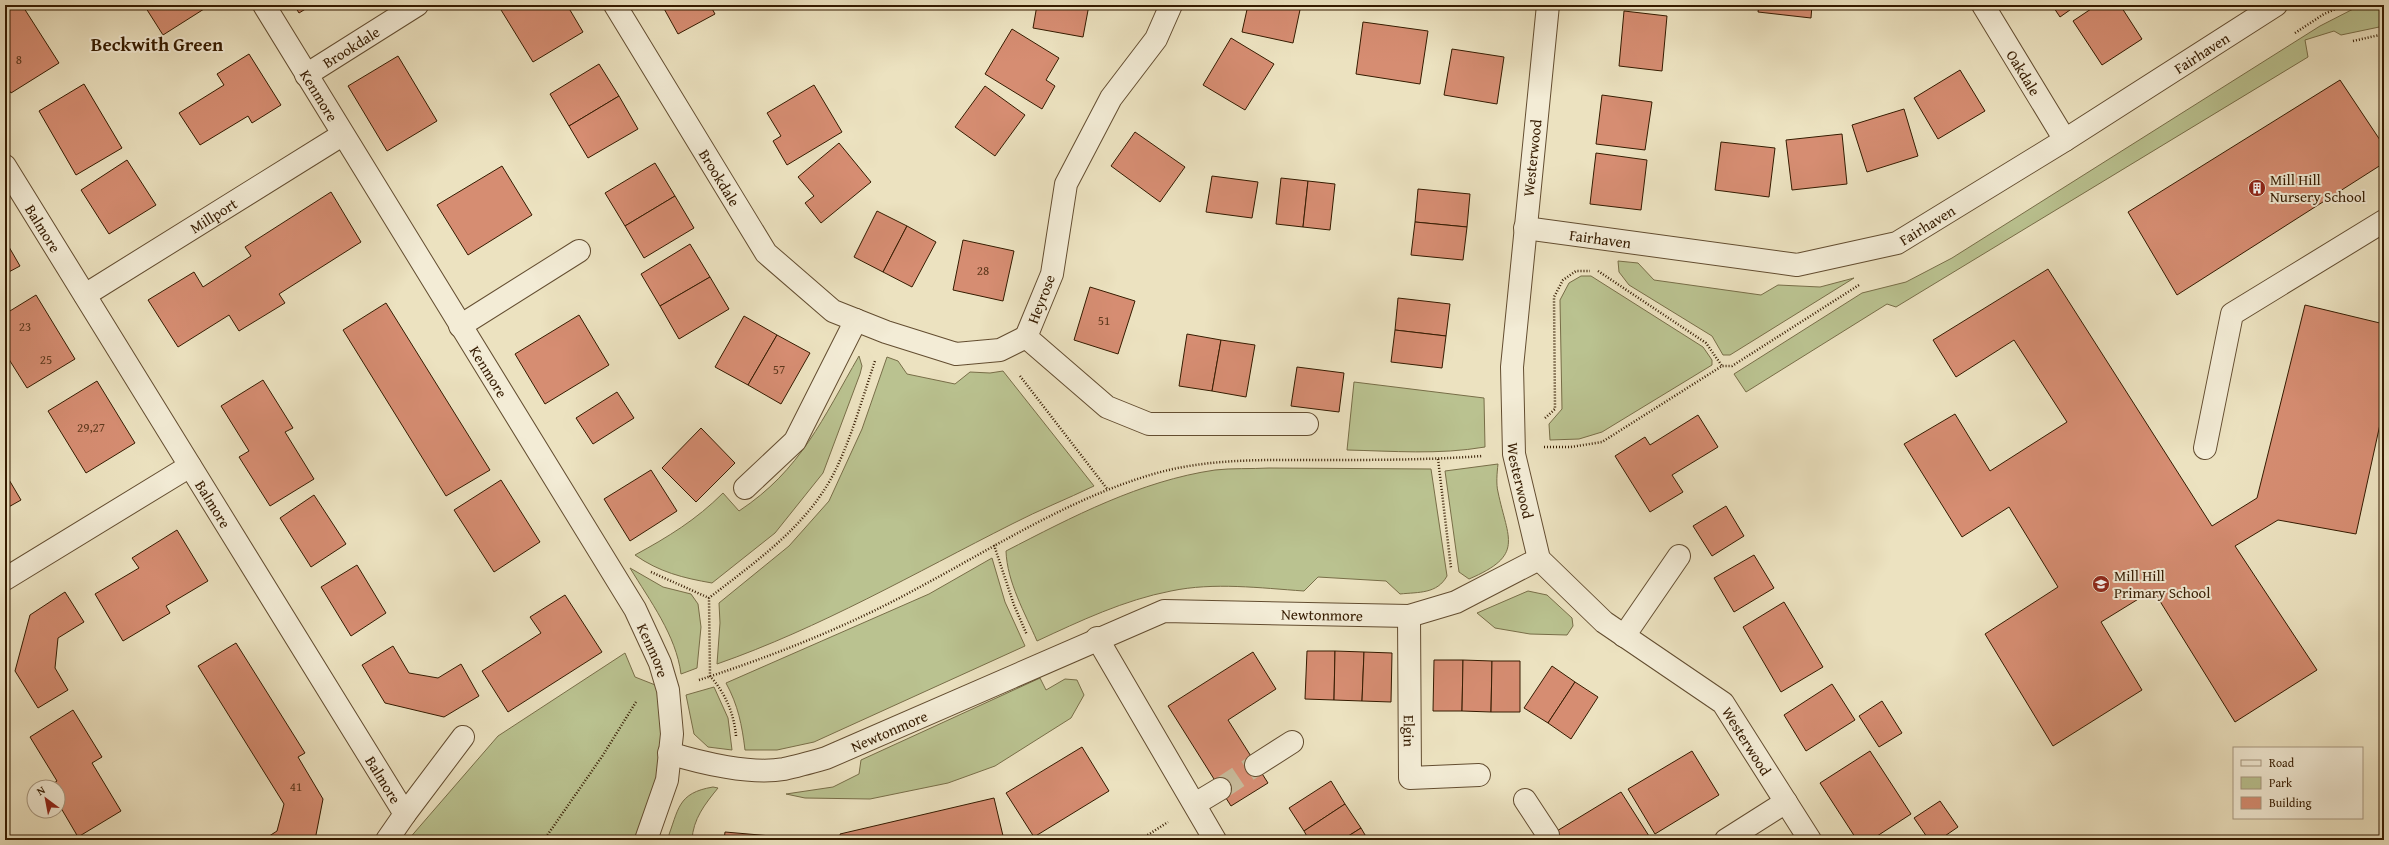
<svg xmlns="http://www.w3.org/2000/svg" width="2389" height="845" font-family="'Gentium Book Plus',serif">
<rect width="100%" height="100%" fill="#ece2c0"/>
<filter id="stains"><feTurbulence type="fractalNoise" baseFrequency=".005" numOctaves="4"/><feColorMatrix values="0 0 0 0 .2 0 0 0 0 .09 0 0 0 0 .02 0 0 0 .5 -.17"/></filter>
<radialGradient id="worn" r=".72"><stop offset=".6" stop-color="#630" stop-opacity="0"/><stop offset="1" stop-color="#630" stop-opacity=".3"/></radialGradient>
<g fill="#bac290" stroke="#786e48">
<polygon points="2361,5 2384,5 2384,26 2341,35 2334,31 2305,40 2308,57 1896,307 1887,304 1746,392 1734,374 1862,293 1906,282 1952,258 2320,26"/>
<polygon points="1618,261 1638,263 1654,280 1761,295 1778,285 1820,287 1854,278 1730,355 1723,355 1712,336 1629,285 1619,272"/>
<polygon points="1581,276 1591,276 1703,347 1712,360 1712,365 1602,432 1579,439 1550,440 1549,424 1562,409 1560,300 1569,283"/>
<path d="M 859,356 L 862,366 L 860,374 L 823,473 L 775,533 L 712,583 C 683,578 659,572 635,555 C 668,537 696,520 723,493 L 739,511 C 801,470 823,418 859,356 Z"/>
<path d="M 887,357 L 898,361 L 907,374 L 955,384 L 970,372 L 990,373 L 1003,371 L 1094,486 C 1067,499 1039,510 1012,524 C 915,573 820,628 717,664 L 720,623 L 719,603 L 789,546 L 829,501 L 862,429 Z"/>
<path d="M 1354,382 L 1484,398 L 1485,447 C 1439,455 1392,451 1347,450 Z"/>
<path d="M 1498,464 C 1497,473 1496,484 1498,492 C 1508,540 1525,555 1469,579 L 1459,572 L 1445,471 Z"/>
<path d="M 1269,468 L 1431,469 L 1447,576 C 1437,594 1419,592 1400,594 L 1386,581 L 1318,577 L 1304,591 C 1260,588 1214,582 1171,591 C 1124,600 1080,621 1037,641 C 1025,613 1007,582 1006,551 C 1072,517 1140,481 1215,470 C 1232,468 1251,469 1269,468 Z"/>
<path d="M 992,558 L 1005,602 L 1025,646 L 814,742 L 777,750 L 745,750 C 742,725 738,705 726,683 L 929,594 Z"/>
<path d="M 630,568 L 663,587 L 691,594 L 698,604 L 701,627 L 697,668 L 681,674 C 676,635 650,601 630,568 Z"/>
<polygon points="1528,591 1547,595 1572,618 1573,626 1567,635 1530,634 1495,628 1477,613"/>
<polygon points="625,653 635,677 668,690 672,734 646,840 408,840 498,736"/>
<polygon points="1040,678 1046,690 1065,679 1077,680 1084,695 1071,718 995,766 948,783 870,799 805,798 786,794 833,787 859,774 861,760"/>
<polygon points="714,687 728,718 732,750 708,747 694,734 686,695"/>
<path d="M 713,787 L 718,788 C 705,804 693,819 692,840 L 667,840 C 679,809 677,793 713,787 Z"/>
</g>
<g fill="#d68d72" stroke="#351b00">
<polygon points="11,5 22,5 59,63 11,93 5,84 5,9"/>
<polygon points="144,5 201,5 204,9 163,35"/>
<polygon points="294,5 312,5 299,13"/>
<polygon points="498,5 567,5 583,32 533,62"/>
<polygon points="662,5 710,5 715,14 678,34"/>
<polygon points="1037,5 1089,5 1083,37 1033,28"/>
<polygon points="1248,5 1301,5 1293,43 1242,32"/>
<polygon points="1759,5 1812,5 1811,18 1758,12"/>
<polygon points="1839,5 1881,5 1880,9"/>
<polygon points="2052,5 2077,5 2060,17"/>
<polygon points="2097,5 2120,5 2142,39 2102,65 2073,21"/>
<polygon points="1624,11 1667,16 1662,71 1619,66"/>
<polygon points="1363,22 1428,31 1420,84 1356,74"/>
<polygon points="1012,29 1059,58 1046,80 1055,86 1042,109 985,74"/>
<polygon points="1231,38 1274,64 1245,110 1203,85"/>
<polygon points="1452,49 1504,57 1497,104 1444,95"/>
<polygon points="249,54 281,105 252,123 248,116 200,145 179,113 224,85 217,74"/>
<polygon points="398,56 437,121 387,151 348,86"/>
<polygon points="599,64 619,96 569,126 550,94"/>
<polygon points="1960,70 1985,111 1938,139 1914,98"/>
<polygon points="2340,80 2384,146 2384,163 2177,295 2128,212"/>
<polygon points="84,84 122,148 76,175 39,111"/>
<polygon points="814,85 842,132 787,165 773,141 781,136 767,113"/>
<polygon points="985,86 1025,115 995,156 955,127"/>
<polygon points="1602,95 1652,102 1645,150 1596,144"/>
<polygon points="619,96 638,129 588,158 569,126"/>
<polygon points="1904,109 1918,156 1867,172 1852,125"/>
<polygon points="1135,132 1185,167 1160,202 1111,166"/>
<polygon points="1842,134 1847,184 1792,190 1786,140"/>
<polygon points="1721,142 1775,148 1769,197 1715,190"/>
<polygon points="839,143 871,182 821,223 805,203 814,196 798,177"/>
<polygon points="1596,153 1647,160 1641,210 1590,204"/>
<polygon points="127,160 156,205 109,234 81,190"/>
<polygon points="655,163 675,196 625,226 605,193"/>
<polygon points="502,166 532,215 468,255 437,205"/>
<polygon points="1212,176 1258,182 1252,218 1206,212"/>
<polygon points="1281,178 1308,181 1303,227 1276,224"/>
<polygon points="1308,181 1335,184 1330,230 1303,227"/>
<polygon points="1418,189 1470,194 1467,227 1415,222"/>
<polygon points="331,192 361,242 279,294 285,303 239,331 229,315 178,347 148,300 194,272 203,287 251,256 245,247"/>
<polygon points="675,196 694,228 644,258 625,226"/>
<polygon points="877,211 907,226 883,272 854,257"/>
<polygon points="1415,222 1467,227 1463,260 1411,255"/>
<polygon points="907,226 936,242 912,287 883,272"/>
<polygon points="5,240 20,266 5,274"/>
<polygon points="963,240 1014,251 1003,301 953,290"/>
<polygon points="690,244 710,277 660,306 641,274"/>
<polygon points="2048,269 2212,526 2257,498 2305,305 2384,324 2384,406 2356,534 2278,520 2235,546 2317,670 2235,722 2153,590 2101,622 2142,690 2053,746 1985,634 2058,587 2009,507 1962,537 1904,444 1955,414 1990,471 2067,422 2014,340 1956,377 1933,340"/>
<polygon points="710,277 729,309 679,339 660,306"/>
<polygon points="1090,287 1135,301 1118,354 1074,340"/>
<polygon points="36,295 75,359 27,388 5,353 5,314"/>
<polygon points="1398,298 1450,304 1446,336 1395,330"/>
<polygon points="386,303 490,470 446,496 343,330"/>
<polygon points="579,315 609,365 545,404 515,354"/>
<polygon points="744,316 777,335 748,385 715,367"/>
<polygon points="1395,330 1446,336 1442,368 1391,362"/>
<polygon points="1187,334 1221,340 1212,391 1179,386"/>
<polygon points="777,335 810,353 781,404 748,385"/>
<polygon points="1221,340 1255,345 1246,397 1212,391"/>
<polygon points="1297,367 1344,373 1339,412 1291,406"/>
<polygon points="263,380 293,428 285,432 314,479 270,506 239,457 249,451 221,406"/>
<polygon points="97,381 135,443 86,473 48,411"/>
<polygon points="617,392 634,418 593,444 576,418"/>
<polygon points="1698,415 1718,447 1672,475 1683,492 1650,512 1615,456 1645,437 1650,445"/>
<polygon points="701,428 735,463 696,502 662,468"/>
<polygon points="651,470 677,511 630,541 604,499"/>
<polygon points="5,473 21,500 5,509"/>
<polygon points="501,480 540,542 494,572 454,510"/>
<polygon points="314,495 346,544 311,567 280,518"/>
<polygon points="1726,506 1744,536 1712,556 1693,526"/>
<polygon points="177,530 208,581 166,606 170,613 123,641 95,594 139,568 132,558"/>
<polygon points="1754,555 1774,588 1734,612 1714,578"/>
<polygon points="357,565 386,613 351,636 321,587"/>
<polygon points="65,592 84,622 58,638 55,668 68,690 38,708 15,671 30,615"/>
<polygon points="565,595 602,652 508,712 482,671 541,633 530,617"/>
<polygon points="1784,602 1823,667 1781,692 1743,627"/>
<polygon points="236,643 305,753 298,757 323,799 315,840 263,840 277,831 284,804 198,666"/>
<polygon points="393,646 409,673 438,678 461,664 479,696 444,717 385,703 362,665"/>
<polygon points="1307,651 1335,651 1334,700 1305,699"/>
<polygon points="1335,651 1364,652 1362,701 1334,700"/>
<polygon points="1253,652 1276,689 1228,720 1268,783 1231,806 1168,706"/>
<polygon points="1364,652 1392,653 1391,702 1362,701"/>
<polygon points="1434,660 1463,660 1462,711 1433,711"/>
<polygon points="1463,660 1492,661 1491,712 1462,711"/>
<polygon points="1492,661 1520,661 1520,712 1491,712"/>
<polygon points="1552,666 1575,682 1548,723 1524,708"/>
<polygon points="1575,682 1598,697 1571,739 1548,723"/>
<polygon points="1832,684 1855,720 1806,751 1784,715"/>
<polygon points="1882,701 1902,733 1879,747 1859,716"/>
<polygon points="73,710 102,757 92,763 121,811 78,837 58,803 58,787 48,787 57,781 30,737"/>
<polygon points="1082,747 1109,791 1034,837 1006,793"/>
<polygon points="1692,751 1719,795 1655,834 1628,789"/>
<polygon points="1870,751 1911,814 1871,840 1857,840 1820,783"/>
<polygon points="1331,781 1345,804 1304,831 1289,808"/>
<polygon points="1621,792 1649,836 1643,840 1542,840"/>
<polygon points="994,798 1004,840 841,840 840,834"/>
<polygon points="1940,801 1958,827 1939,840 1929,840 1914,818"/>
<polygon points="1345,804 1361,828 1342,840 1309,840 1304,831"/>
<polygon points="1361,828 1368,840 1342,840"/>
<polygon points="725,832 818,840 724,840"/>
</g>
<g fill="none" stroke-linecap="round" stroke-linejoin="round">
<polyline stroke="#c7ba9a" stroke-width="22" stroke-dasharray="22 11" stroke-linecap="butt" points="1220,789 1256,765"/>
<defs>
<g id="minor">
<path id="s1" d="M 264,5 L 635,609 L 660,663 L 668,690 L 672,734 L 667,780 L 646,840"/>
<path id="s2" d="M 615,5 L 766,253 L 833,311 L 886,332 L 956,354 L 1000,350 L 1026,337"/>
<polyline points="1171,5 1156,39 1111,98 1066,184 1052,274 1026,337 1107,407 1149,424 1307,424"/>
<path id="s3" d="M 1548,5 L 1512,367 L 1514,454 L 1539,559 L 1604,622 L 1723,703 L 1810,840"/>
<path id="s4" d="M 1983,5 L 2065,140"/>
<path id="s5" d="M 306,75 L 417,5"/>
<path id="s6" d="M 5,166 L 405,814 L 387,840"/>
<path id="s7" d="M 1525,228 L 1797,265 L 1897,243 L 2065,140 L 2276,5"/>
<path id="s8" d="M 85,295 L 342,135"/>
<polyline points="460,326 579,251"/>
<polyline points="2205,448 2232,314 2384,221"/>
<polyline points="745,488 795,441 856,320"/>
<polyline points="5,579 190,466"/>
<path id="s9" d="M 1409,616 L 1410,778 L 1479,775"/>
<polyline points="1624,636 1679,556"/>
<polyline points="1097,638 1215,840"/>
<path id="s10" d="M 669,753 C 701,763 752,775 784,769 C 798,766 812,762 826,758 L 1164,611 L 1409,616 L 1456,602 L 1539,559"/>
<polyline points="1256,765 1292,742"/>
<polyline points="1525,800 1548,835"/>
<polyline points="1195,804 1220,789"/>
<polyline points="405,814 463,737"/>
<polyline points="1726,840 1786,802"/>
</g>
</defs>
<use href="#minor" stroke="#634d30" stroke-width="24"/>
<g stroke="#351b00" stroke-width="2.5" stroke-dasharray="1 2" stroke-linecap="butt">
<polyline points="2295,33 2324,14 2345,5"/>
<polyline points="2353,41 2384,34"/>
<polyline points="1598,271 1706,343 1722,366"/>
<polyline points="1020,376 1108,490"/>
<polyline points="1545,418 1555,409 1554,297 1563,280 1576,271 1590,271"/>
<polyline points="1544,447 1571,447 1602,442 1722,366 1732,366 1859,285"/>
<polyline points="1438,459 1451,568"/>
<polyline points="994,545 1014,605 1027,635"/>
<polyline points="651,572 709,598"/>
<path d="M 699,680 C 773,656 849,626 918,588 C 993,548 1067,500 1150,475 C 1206,458 1262,460 1320,460 C 1374,460 1428,460 1482,456"/>
<path d="M 736,736 C 734,714 726,694 710,676 L 709,598 C 755,562 805,528 833,475 C 851,440 862,399 875,361"/>
<polyline points="544,840 603,755 636,702"/>
<polyline points="1140,840 1168,822"/>
</g>
<use href="#minor" stroke="#f3ecd6" stroke-width="22"/>
</g>
<defs>
<symbol id="building-disc" viewBox="-11 -11 22 22"><circle r="9.5" fill="#8f2418" stroke="#f3ecd6"/><path d="M-4-6H4V6H1V3H-1V6H-4ZM-2.5-4.3h1.7v1.8h-1.7ZM.8-4.3h1.7v1.8H.8ZM-2.5-1h1.7V.8h-1.7ZM.8-1h1.7V.8H.8Z" fill="#fff"/></symbol>
<symbol id="school-disc" viewBox="-11 -11 22 22"><circle r="9.5" fill="#8f2418" stroke="#f3ecd6"/><path d="M0-5L7-2L0 1L-7-2ZM-4 1L0 2.5L4 1V4Q0 6-4 4Z" fill="#fff"/></symbol>
</defs>
<g fill-rule="evenodd">
<use href="#building-disc" x="2247" y="178" width="20" height="20"/>
<use href="#school-disc" x="2091" y="574" width="20" height="20"/>
</g>
<g text-anchor="middle" dominant-baseline="central" stroke-width="4" stroke-linejoin="round" paint-order="stroke">
<g font-size="13" fill="#5d381c">
<text x="19" y="59">8</text>
<text x="983" y="270">28</text>
<text x="1104" y="320">51</text>
<text x="25" y="326">23</text>
<text x="46" y="359">25</text>
<text x="779" y="369">57</text>
<text x="91" y="427">29,27</text>
<text x="296" y="786">41</text>
</g>
<g font-size="15" fill="#351b00" stroke="#f3ecd6">
<text stroke="none"><textPath href="#s5" startOffset="53">Brookdale</textPath></text>
<text stroke="none"><textPath href="#s7" startOffset="736">Fairhaven</textPath></text>
<text stroke="none"><textPath href="#s4" startOffset="79">Oakdale</textPath></text>
<text stroke="none"><textPath href="#s1" startOffset="106">Kenmore</textPath></text>
<text transform="translate(1532 158) rotate(-84)">Westerwood</text>
<text stroke="none"><textPath href="#s2" startOffset="202">Brookdale</textPath></text>
<text stroke="none"><textPath href="#s8" startOffset="151">Millport</textPath></text>
<text stroke="none"><textPath href="#s7" startOffset="412">Fairhaven</textPath></text>
<text stroke="none"><textPath href="#s6" startOffset="73">Balmore</textPath></text>
<text stroke="none"><textPath href="#s7" startOffset="76">Fairhaven</textPath></text>
<text transform="translate(1041 299) rotate(-69)">Heyrose</text>
<text stroke="none"><textPath href="#s1" startOffset="430">Kenmore</textPath></text>
<text stroke="none"><textPath href="#s3" startOffset="478">Westerwood</textPath></text>
<text stroke="none"><textPath href="#s6" startOffset="397">Balmore</textPath></text>
<text stroke="none"><textPath href="#s10" startOffset="687">Newtonmore</textPath></text>
<text stroke="none"><textPath href="#s1" startOffset="754">Kenmore</textPath></text>
<text stroke="none"><textPath href="#s10" startOffset="229">Newtonmore</textPath></text>
<text stroke="none"><textPath href="#s9" startOffset="115">Elgin</textPath></text>
<text stroke="none"><textPath href="#s3" startOffset="838">Westerwood</textPath></text>
<text stroke="none"><textPath href="#s6" startOffset="721">Balmore</textPath></text>
</g>
<g font-size="15" fill="#351b00" stroke="#f3ecd6" text-anchor="start">
<text x="2270" y="179">Mill Hill<tspan x="2270" dy="17">Nursery School</tspan></text>
<text x="2114" y="575">Mill Hill<tspan x="2114" dy="17">Primary School</tspan></text>
</g>
<g font-size="19" font-weight="bold" fill="#351b00" stroke="#f3ecd6">
<text x="157" y="44">Beckwith Green</text>
</g>
</g>
<rect width="2389" height="845" fill="none" stroke="#ece2c0" stroke-width="20"/>
<rect x="6" y="6" width="2377" height="833" fill="none" stroke="#351b00" stroke-width="2"/>
<rect x="10" y="10" width="2369" height="825" fill="none" stroke="#351b00"/>
<rect x="2233" y="747" width="130" height="72" fill="#f3ecd6" stroke="#a79880"/>
<rect x="2241" y="760" width="20" height="6" fill="#f3ecd6" stroke="#a79880"/>
<text x="2269" y="767" font-size="12" fill="#351b00">Road</text>
<rect x="2241" y="777" width="20" height="12" fill="#bac290" stroke="#a79880"/>
<text x="2269" y="787" font-size="12" fill="#351b00">Park</text>
<rect x="2241" y="797" width="20" height="12" fill="#d68d72" stroke="#a79880"/>
<text x="2269" y="807" font-size="12" fill="#351b00">Building</text>
<g transform="translate(46 799) rotate(328)"><circle r="19" fill="#f3ecd6" stroke="#a79880"/>
<path d="M0-3L7 15L0 10L-7 15Z" fill="#8f2418"/>
<text y="-6" font-size="11" font-weight="bold" text-anchor="middle" fill="#351b00">N</text>
</g>
<rect width="100%" height="100%" filter="url(#stains)"/>
<rect width="100%" height="100%" fill="url(#worn)"/>
</svg>
